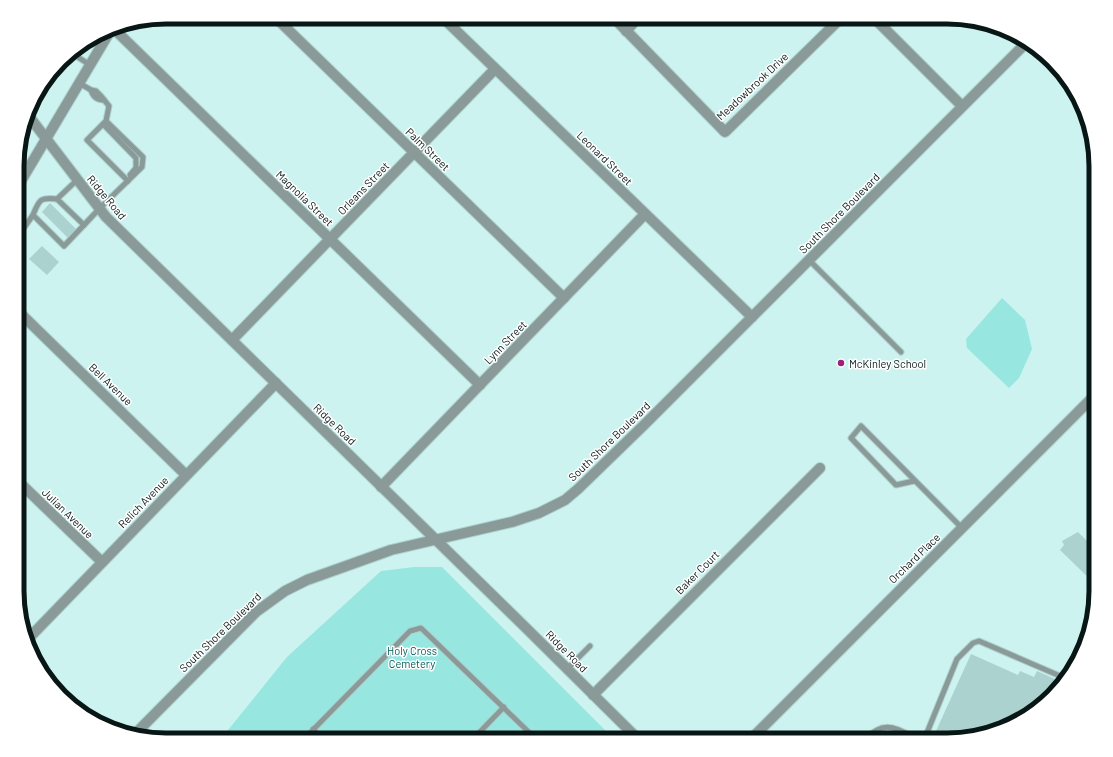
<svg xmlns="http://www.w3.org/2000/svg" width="1113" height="757" font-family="Barlow,sans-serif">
<rect width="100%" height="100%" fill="#ccf3f0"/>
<g fill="#97e6e0">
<polygon points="1002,298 1025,320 1032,349 1019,378 1009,388 967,348 966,339"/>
<polygon points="414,567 442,567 615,740 220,740 287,657 381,571"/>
</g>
<g fill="#acd2cf">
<polygon points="50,203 76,229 68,238 42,212"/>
<polygon points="42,246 59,262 47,275 29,259"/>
<polygon points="1078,532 1096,550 1096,585 1060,550 1064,545 1062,541"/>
<polygon points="971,654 1018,675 1020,671 1034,677 1037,671 1064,683 1013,725 947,740 938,740 941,734 936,731"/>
</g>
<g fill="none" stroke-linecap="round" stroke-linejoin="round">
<defs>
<g id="service">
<polyline points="70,52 90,65"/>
<polyline points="79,83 91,90 96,91 101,96 109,106 106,121 87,140 128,181"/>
<path d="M 91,90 C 93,97 97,100 104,100"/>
<polyline points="103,124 136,158 136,168 130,175"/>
<polyline points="77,180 57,199 84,225 100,208 142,167 143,157 106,121"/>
<path d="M 57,199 C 40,197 39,200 33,215 L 64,246 L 84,225"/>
<polyline points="18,230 21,232 33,215"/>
<polyline points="809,260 901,352"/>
<polyline points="914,481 896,485 851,438 861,426 962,528"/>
<polyline points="567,669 590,646"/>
<polyline points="313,729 324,740"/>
<polyline points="303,740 410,631 421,628 537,740"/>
<polyline points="472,740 504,707"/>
<path d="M 864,740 C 886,718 896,729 920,740"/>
<polyline points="924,740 957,659 973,643 979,641 1067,679"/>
</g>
<g id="minor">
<polyline points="275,17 564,298"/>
<polyline points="442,17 752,317"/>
<polyline points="613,17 725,132 842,17"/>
<polyline points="873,17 962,106"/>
<polyline points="113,28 480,385"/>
<polyline points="626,31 639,17"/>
<polyline points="18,311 186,475"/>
<polyline points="232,340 495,69"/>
<polyline points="18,481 102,562"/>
<polyline points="381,487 645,214"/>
<polyline points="28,639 276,383"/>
<polyline points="593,695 820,468"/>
<polyline points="750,740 1096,394"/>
</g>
<g id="tertiary">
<polyline points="28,115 106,217 523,625 639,740"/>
<polyline points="18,186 112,28"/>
<polyline points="134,735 256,612 285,591 307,580 391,550 512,522 539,513 565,500 578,489 644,425 1027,42"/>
</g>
</defs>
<use href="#service" stroke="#add0cd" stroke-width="7"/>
<use href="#minor" stroke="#add0cd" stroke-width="12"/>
<use href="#tertiary" stroke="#add0cd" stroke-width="12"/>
<use href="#service" stroke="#8a9a99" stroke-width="5"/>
<use href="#minor" stroke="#8a9a99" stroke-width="10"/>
<use href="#tertiary" stroke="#8a9a99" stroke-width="10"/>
</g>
<circle fill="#9a227c" stroke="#fff" stroke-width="1.5" cx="841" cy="363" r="4"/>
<g text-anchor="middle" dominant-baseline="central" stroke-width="3" stroke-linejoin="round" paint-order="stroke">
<g font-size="11" fill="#081716" stroke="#fff">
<text transform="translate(752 86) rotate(-43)">Meadowbrook Drive</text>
<text transform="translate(428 149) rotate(44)">Palm Street</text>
<text transform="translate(605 158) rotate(44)">Leonard Street</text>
<text transform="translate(363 188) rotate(-46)">Orleans Street</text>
<text transform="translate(107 197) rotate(50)">Ridge Road</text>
<text transform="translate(305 198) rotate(44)">Magnolia Street</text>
<text transform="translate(839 213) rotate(-45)">South Shore Boulevard</text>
<text transform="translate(505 342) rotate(-46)">Lynn Street</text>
<text transform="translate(111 384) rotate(44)">Bell Avenue</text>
<text transform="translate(335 424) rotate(44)">Ridge Road</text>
<text transform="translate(609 441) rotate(-44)">South Shore Boulevard</text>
<text transform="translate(143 502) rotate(-46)">Relich Avenue</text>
<text transform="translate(68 513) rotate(44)">Julian Avenue</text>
<text transform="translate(914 558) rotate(-44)">Orchard Place</text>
<text transform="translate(697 572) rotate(-45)">Baker Court</text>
<text transform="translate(220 632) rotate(-44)">South Shore Boulevard</text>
<text transform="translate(567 651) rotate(45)">Ridge Road</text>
</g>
<g font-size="11" fill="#081716" stroke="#fff" text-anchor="start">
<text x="849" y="363">McKinley School</text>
</g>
<g font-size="11" fill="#015b58" stroke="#fff">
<text x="412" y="650">Holy Cross<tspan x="412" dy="13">Cemetery</tspan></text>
</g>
</g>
<path d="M0 0H1113V757H0ZM166 24H947A142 142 0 0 1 1089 166V591A142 142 0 0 1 947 733H166A142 142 0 0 1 24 591V166A142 142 0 0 1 166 24Z" fill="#fff" fill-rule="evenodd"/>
<path fill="none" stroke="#081716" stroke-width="5" d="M166 24H947A142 142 0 0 1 1089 166V591A142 142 0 0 1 947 733H166A142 142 0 0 1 24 591V166A142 142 0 0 1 166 24Z"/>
</svg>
